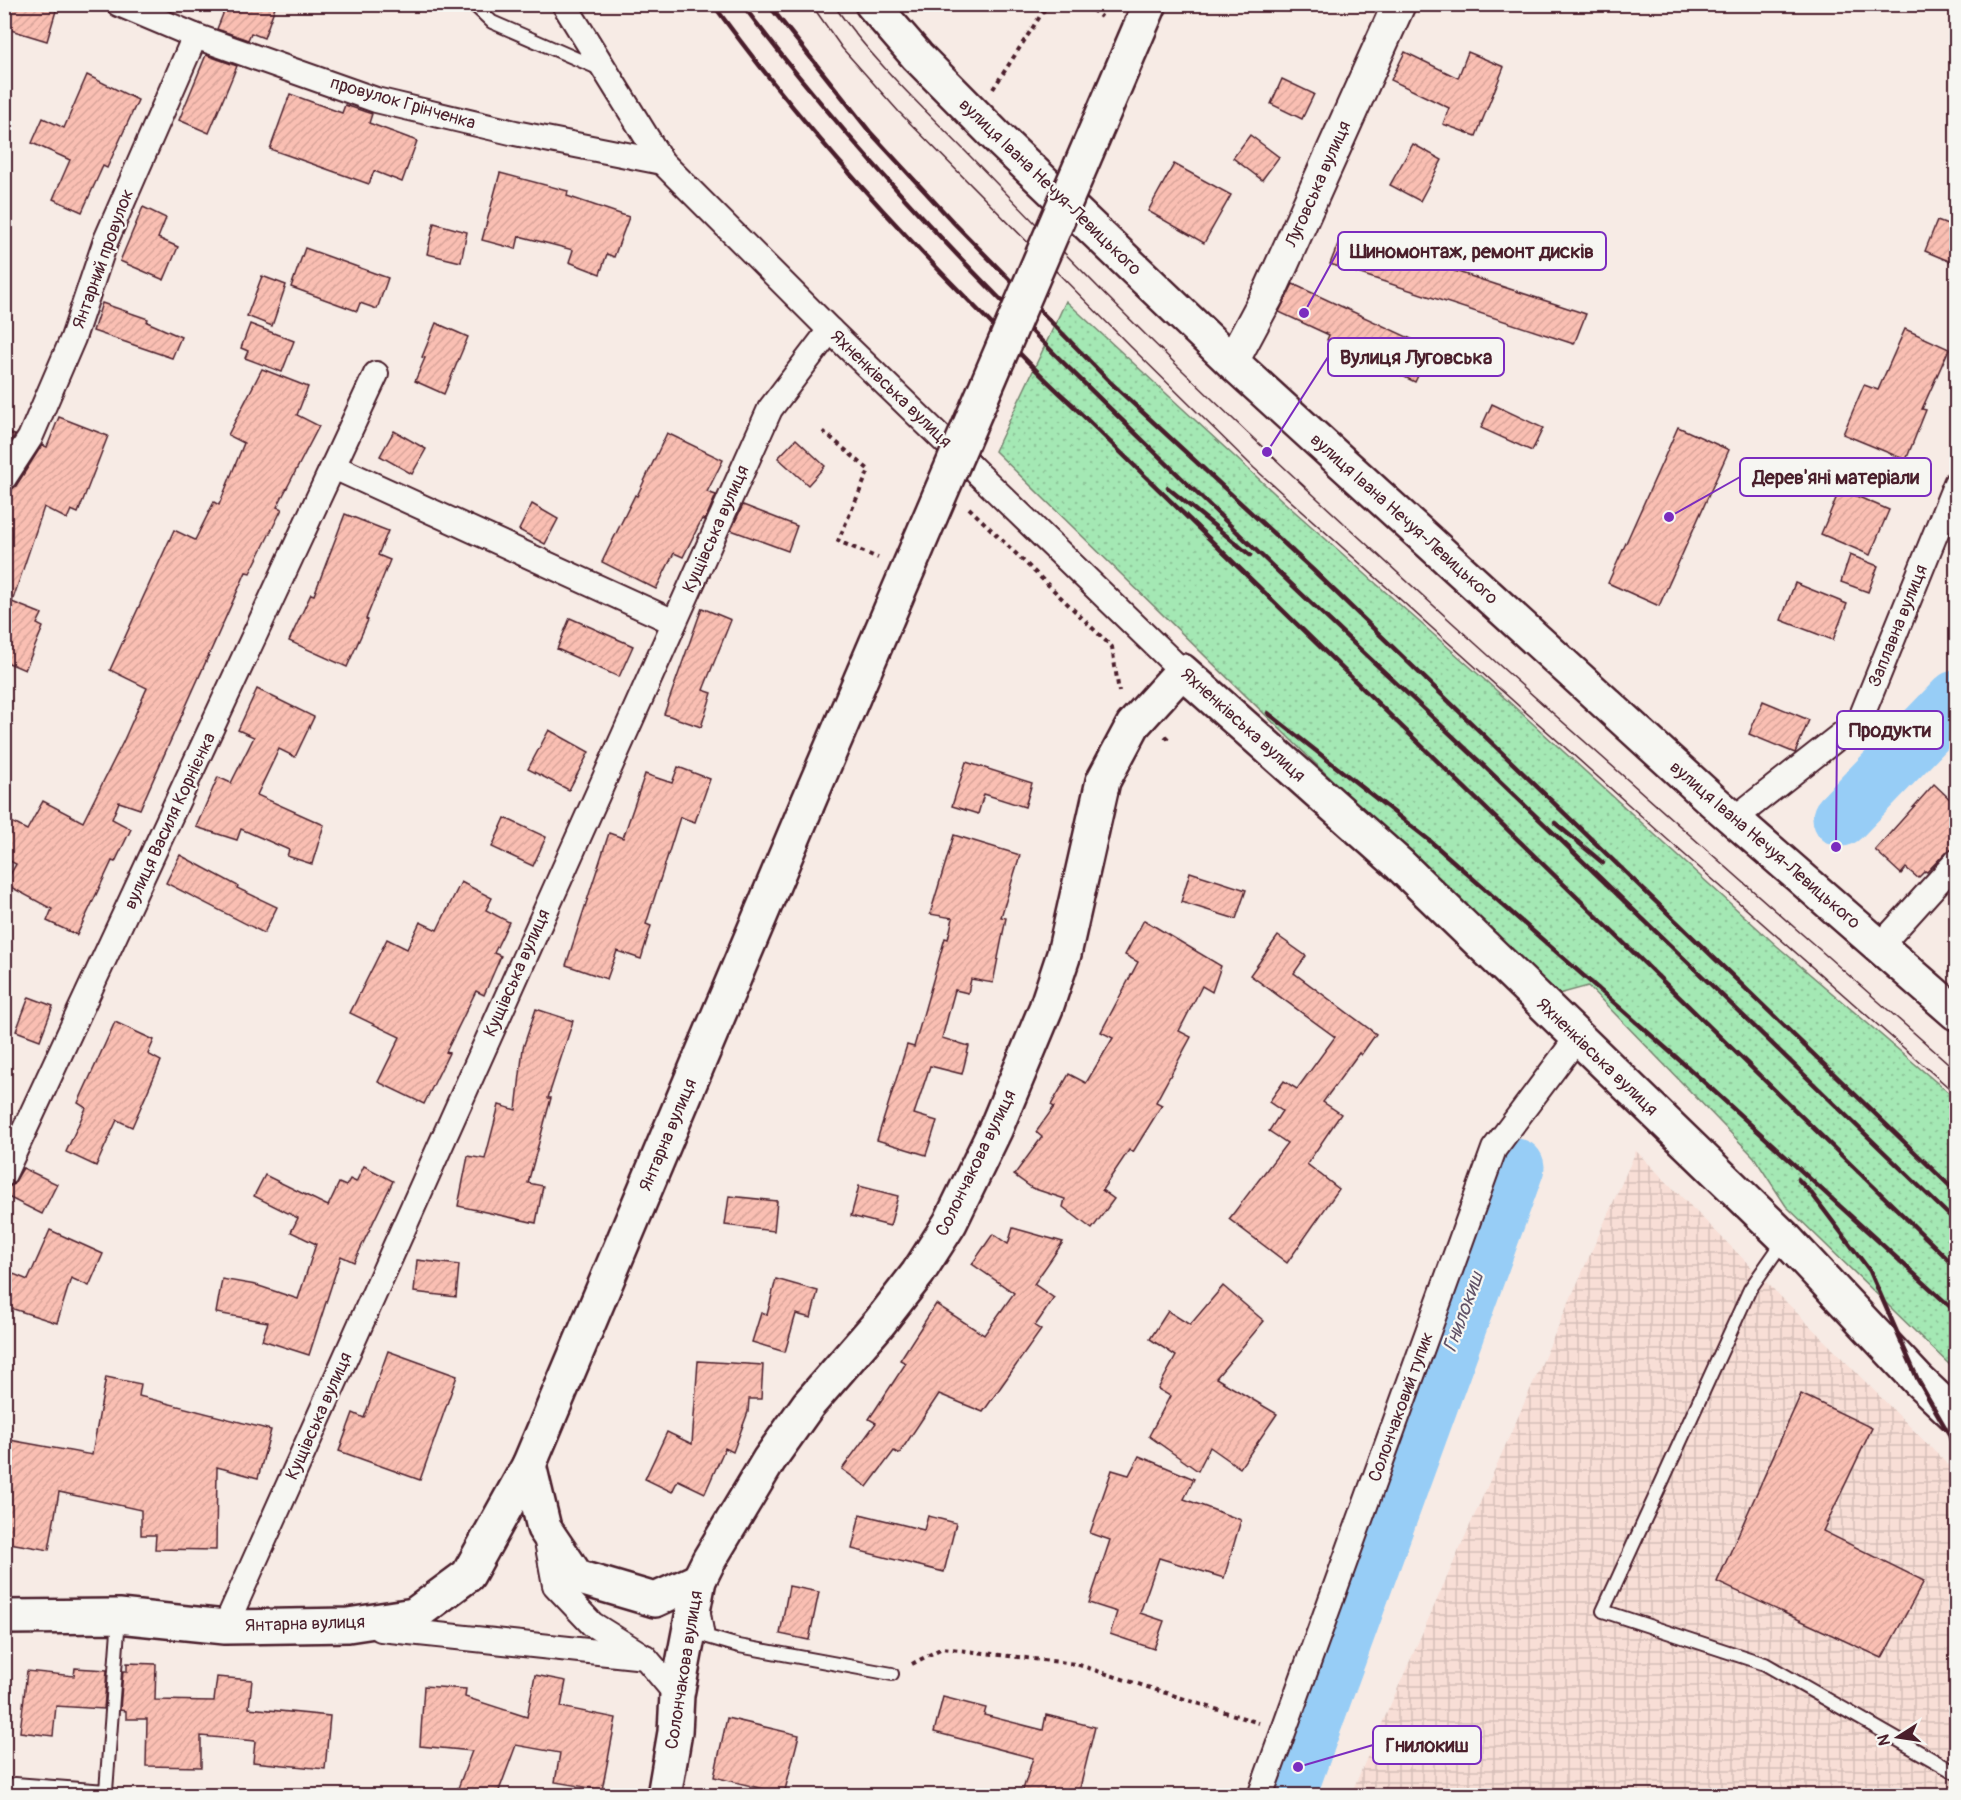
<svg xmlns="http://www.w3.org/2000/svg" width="1961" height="1800" font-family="Pangolin,sans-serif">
<defs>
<pattern id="industrial-grid" width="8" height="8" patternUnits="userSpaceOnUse" patternTransform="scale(1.5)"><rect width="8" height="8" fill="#f8ded6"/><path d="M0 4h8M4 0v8" fill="none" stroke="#d6beb8"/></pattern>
<pattern id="green-dots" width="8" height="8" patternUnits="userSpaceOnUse" patternTransform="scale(1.5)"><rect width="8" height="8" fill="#a4e8b4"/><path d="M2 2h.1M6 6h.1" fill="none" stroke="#8fc79b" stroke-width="1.8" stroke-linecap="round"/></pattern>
<pattern id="building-hatch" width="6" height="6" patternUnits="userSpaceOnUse" patternTransform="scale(1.5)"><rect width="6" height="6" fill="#fabfb3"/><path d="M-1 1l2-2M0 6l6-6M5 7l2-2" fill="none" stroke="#d8a49a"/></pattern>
</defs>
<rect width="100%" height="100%" fill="#f7ebe5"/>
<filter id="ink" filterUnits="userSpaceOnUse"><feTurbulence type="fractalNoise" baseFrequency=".0167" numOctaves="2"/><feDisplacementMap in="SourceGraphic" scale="12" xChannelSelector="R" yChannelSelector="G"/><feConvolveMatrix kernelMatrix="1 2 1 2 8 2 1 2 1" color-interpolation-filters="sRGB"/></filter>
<g filter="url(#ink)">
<polygon fill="url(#industrial-grid)" points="1636,1151 1956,1473 1956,1795 1350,1796"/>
<polygon fill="url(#green-dots)" stroke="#778470" stroke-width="1.5" points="1066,301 1285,503 1486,681 1777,946 1956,1099 1956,1371 1786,1206 1754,1157 1588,986 1559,994 1324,772 995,451"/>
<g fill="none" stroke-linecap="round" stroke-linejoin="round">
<g stroke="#97cdf6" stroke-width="57">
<polyline points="1841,818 1956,699"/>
<polyline points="1287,1796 1516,1167"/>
</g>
</g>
<g fill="url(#building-hatch)" stroke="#4a1f2b" stroke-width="1.5">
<polygon points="4,4 58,4 47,41 4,28"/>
<polygon points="227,4 276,4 264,38 251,33 248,40 217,29"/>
<polygon points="1405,52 1458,78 1468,52 1504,67 1476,136 1443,124 1449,108 1391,80"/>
<polygon points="206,55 237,66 209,133 179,120"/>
<polygon points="87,75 138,100 107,168 103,166 82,212 53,199 70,160 32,143 43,118 64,128"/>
<polygon points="1282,79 1314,94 1302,119 1271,104"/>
<polygon points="290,94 342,113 345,105 372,114 369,123 417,141 402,182 374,171 369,184 270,149"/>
<polygon points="1250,135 1279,157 1262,180 1233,158"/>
<polygon points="1413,144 1442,160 1420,201 1390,185"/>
<polygon points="1174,164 1231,195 1204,243 1148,211"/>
<polygon points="500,173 568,191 567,196 629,217 614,257 607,254 600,274 569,262 573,250 519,236 516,249 482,240"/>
<polygon points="143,207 166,218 158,238 178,247 164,280 120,261"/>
<polygon points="1937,221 1956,228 1956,264 1925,251"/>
<polygon points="434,223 467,232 461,262 427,254"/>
<polygon points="1342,234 1586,314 1574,344 1330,264"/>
<polygon points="305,248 388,278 377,309 360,303 357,311 291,287"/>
<polygon points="262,276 286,285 272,326 247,316"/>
<polygon points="1293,284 1431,348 1415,382 1327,340 1329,335 1279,312"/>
<polygon points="102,303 148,319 147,322 181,337 172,358 93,331"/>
<polygon points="436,323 468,337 444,394 415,381 425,358 422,357"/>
<polygon points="250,324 294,341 282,372 245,358 248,351 241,348"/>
<polygon points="1905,329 1949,349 1922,409 1926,410 1906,460 1843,434 1864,385 1878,390"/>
<polygon points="262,369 308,387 297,415 319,426 277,507 282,509 250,573 246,572 140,809 119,802 112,819 131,829 115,862 112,861 77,935 47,921 52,909 5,884 16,864 4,858 4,818 27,830 43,801 83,822 123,742 147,688 110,670 174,530 195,540 214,502 219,505 244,443 228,435"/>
<polygon points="1492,404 1543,428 1532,451 1481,428"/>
<polygon points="59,417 108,436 78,513 71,510 67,519 44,507 12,602 42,614 37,624 43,627 25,670 4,661 4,492 11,490 16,486 42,445 47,447"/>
<polygon points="1678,427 1729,450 1659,606 1608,583"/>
<polygon points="394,431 426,449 412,474 380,456"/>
<polygon points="4,432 15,435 4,451"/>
<polygon points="667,433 723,460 707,492 716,495 705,520 702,519 683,557 674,553 656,589 602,562 635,495 637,496"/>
<polygon points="796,439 825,466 808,485 778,458"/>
<polygon points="1840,489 1889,510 1870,555 1821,534"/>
<polygon points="532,504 558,519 545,544 519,530"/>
<polygon points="743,505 797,526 788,551 731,530"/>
<polygon points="345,514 388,531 378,555 390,560 366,619 368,620 347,667 289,641 311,594 314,595"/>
<polygon points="1850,555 1878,566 1868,592 1841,582"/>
<polygon points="1795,583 1847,604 1833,640 1781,620"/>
<polygon points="702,608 731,620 703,690 712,693 701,727 664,714"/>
<polygon points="570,618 633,646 619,677 557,649"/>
<polygon points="257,689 314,717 295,757 279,749 257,795 324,825 312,864 287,856 289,850 241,829 237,840 196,827 218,777 231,783 254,737 238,730"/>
<polygon points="1763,701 1809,720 1795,753 1749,734"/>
<polygon points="549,730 589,752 569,790 528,769"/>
<polygon points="966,762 1032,783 1025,807 984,794 978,814 952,806"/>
<polygon points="678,767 710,779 695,822 680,817 646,924 651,926 641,959 617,951 607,979 566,965 609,833 623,838 645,774 672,783"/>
<polygon points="1934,784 1956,805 1956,848 1946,852 1927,872 1925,871 1918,878 1906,868 1901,874 1875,850"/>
<polygon points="505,818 546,837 533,866 492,847"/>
<polygon points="954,835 1020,855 1001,917 1006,918 993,983 971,979 968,993 955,990 942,1038 969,1046 962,1074 930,1066 914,1114 937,1121 926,1155 877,1140 907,1045 914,1047 945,938 948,939 953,918 930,914"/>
<polygon points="180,855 238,886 237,888 277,907 264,933 166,883"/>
<polygon points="1190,872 1246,890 1236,919 1181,902"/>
<polygon points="461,882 492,898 486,910 509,922 494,953 501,956 484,995 476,991 446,1052 449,1053 424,1104 378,1082 400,1037 350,1013 387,939 407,949 420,922 437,930"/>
<polygon points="1144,920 1221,966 1212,992 1202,986 1179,1031 1191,1037 1156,1102 1162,1105 1133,1152 1129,1150 1102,1190 1114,1199 1092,1229 1063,1207 1065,1199 1032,1188 1014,1175 1042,1137 1036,1132 1054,1107 1051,1105 1069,1074 1086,1083 1113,1038 1101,1032 1138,962 1125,955"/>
<polygon points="1278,936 1306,956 1294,973 1376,1034 1361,1055 1359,1053 1323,1102 1341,1114 1307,1164 1339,1189 1287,1263 1229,1219 1287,1143 1269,1131 1282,1111 1269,1102 1284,1081 1297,1089 1335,1037 1250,975"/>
<polygon points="29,997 53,1006 40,1040 16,1031"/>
<polygon points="536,1009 573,1021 548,1098 551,1098 528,1183 543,1186 536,1223 458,1206 468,1156 485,1159 499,1105 516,1110 523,1048"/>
<polygon points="115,1022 154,1040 148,1054 161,1061 132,1127 117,1120 96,1166 66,1152 86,1108 78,1103"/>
<polygon points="364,1166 393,1181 354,1262 341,1256 309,1355 262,1340 268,1322 216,1313 222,1279 256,1285 298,1299 316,1244 291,1232 298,1218 254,1196 265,1175 328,1206 339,1183 346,1186 350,1179 356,1182"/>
<polygon points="23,1168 57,1184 42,1214 4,1195 4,1188 13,1185"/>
<polygon points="859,1186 898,1196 890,1226 851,1216"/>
<polygon points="729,1196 777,1201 774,1231 725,1225"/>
<polygon points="1013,1228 1063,1242 1034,1284 1054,1298 1035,1326 1041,1330 983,1412 939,1394 899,1454 894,1451 867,1487 842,1469 876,1423 869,1419 906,1363 900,1360 936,1304 984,1335 1014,1293 972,1264 993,1234 1008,1244"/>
<polygon points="50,1230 103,1254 89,1286 71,1278 57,1323 4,1306 4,1270 28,1280"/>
<polygon points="417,1260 459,1265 456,1297 414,1292"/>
<polygon points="776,1279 818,1291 811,1318 796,1314 785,1352 752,1342 761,1313 767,1315"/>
<polygon points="1223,1286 1264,1321 1216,1378 1277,1414 1240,1468 1210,1447 1198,1471 1149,1436 1170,1396 1158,1389 1176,1356 1150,1339 1168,1311 1190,1325"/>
<polygon points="388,1351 457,1376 420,1480 339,1451 353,1413 364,1418"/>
<polygon points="698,1361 763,1365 761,1399 749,1399 748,1412 733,1452 725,1448 705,1493 678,1480 672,1492 645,1479 667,1432 692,1444"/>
<polygon points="106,1377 141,1384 139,1396 271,1430 258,1478 217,1467 216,1550 155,1549 156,1535 141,1535 141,1510 59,1492 49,1550 4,1542 4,1439 92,1455"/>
<polygon points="1801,1394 1872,1428 1823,1531 1924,1581 1882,1658 1717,1582"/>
<polygon points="1139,1456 1194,1479 1184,1499 1241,1520 1224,1578 1159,1558 1140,1613 1164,1621 1154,1649 1110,1634 1117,1612 1089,1603 1110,1540 1090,1533 1112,1470 1129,1475"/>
<polygon points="860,1514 924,1530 928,1516 956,1523 944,1572 852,1549"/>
<polygon points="789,1586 819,1592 809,1640 780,1634"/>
<polygon points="127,1663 156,1664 155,1700 214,1701 217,1677 252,1680 249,1708 330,1716 325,1769 253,1762 255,1741 201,1736 201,1767 146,1766 147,1719 126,1719 126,1711 120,1710 123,1671 127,1671"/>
<polygon points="75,1668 107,1670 104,1709 56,1706 53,1736 20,1732 27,1671 74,1676"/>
<polygon points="535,1675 566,1681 561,1707 616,1718 602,1790 555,1782 560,1753 516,1745 497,1796 478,1796 458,1788 472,1751 420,1746 424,1686 466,1689 465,1697 527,1717"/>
<polygon points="943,1697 986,1708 984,1715 1043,1730 1046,1715 1095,1727 1078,1796 1021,1796 1033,1758 934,1732"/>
<polygon points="727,1718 799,1735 784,1794 714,1777"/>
</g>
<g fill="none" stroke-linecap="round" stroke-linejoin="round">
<defs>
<g id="service">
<polyline points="473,4 492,22 600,69"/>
<polyline points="1785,1239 1750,1289 1603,1611 1765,1664 1956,1773"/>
<polyline points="704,1613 708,1637 739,1646 892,1674"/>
<polyline points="15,1784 106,1791 119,1617"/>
</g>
<g id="minor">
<polyline points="119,4 195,36 376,100 515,133 662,162"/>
<polyline points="564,4 662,162 830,330 1182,671"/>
<polyline points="334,467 674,622"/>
<polyline points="4,478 30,438 73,338 106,240 195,36"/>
<polyline points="1734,819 1860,720 1956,483"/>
<polyline points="1880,946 1956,862"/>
<polyline points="4,1174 376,374"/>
<polyline points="546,1536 555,1585 592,1624 640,1654"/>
<polyline points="225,1627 770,409 830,330"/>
<polyline points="381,1629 645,1657 677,1695"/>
<polyline points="1260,1796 1494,1149 1577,1038"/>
</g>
<polyline id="tertiary" points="1232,362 1270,291 1399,4"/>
<g id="secondary">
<polyline points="872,4 917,56 1001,141 1232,362 1713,801 1956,1013"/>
<polyline points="529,1465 807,805"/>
<polyline points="4,1617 119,1616 225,1627 348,1625 414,1615 468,1575 529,1465 544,1528 577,1577 655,1600 699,1580"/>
<polyline points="664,1796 675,1732 677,1695 699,1580 709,1560 769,1460 808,1405 880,1322 918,1273 950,1223 996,1128 1046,1008 1064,954 1103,781 1133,725 1182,671 1399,864 1785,1238 1918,1380 1956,1416"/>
</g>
</defs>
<use href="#service" stroke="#4a1f2b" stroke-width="16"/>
<use href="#minor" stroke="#4a1f2b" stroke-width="28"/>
<use href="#tertiary" stroke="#4a1f2b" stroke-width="36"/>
<use href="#secondary" stroke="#4a1f2b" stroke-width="38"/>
<g stroke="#4a1f2b" stroke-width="4" stroke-dasharray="4.5 4.5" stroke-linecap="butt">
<polyline points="1085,4 1101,17"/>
<polyline points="993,89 1048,4"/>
<polyline points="823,431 869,470 838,541 878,558"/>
<polyline points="969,508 1112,647 1119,692"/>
<polyline points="1165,736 1171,742"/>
<polyline points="912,1664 942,1648 1076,1664 1259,1723"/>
</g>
<use href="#service" stroke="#f6f6f2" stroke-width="12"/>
<use href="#minor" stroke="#f6f6f2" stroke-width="24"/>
<use href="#tertiary" stroke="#f6f6f2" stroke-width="32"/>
<use href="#secondary" stroke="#f6f6f2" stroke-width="33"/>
<g stroke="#4a1f2b" stroke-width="1.5">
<polyline points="811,4 842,48 899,112 1130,346 1254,468 1668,840 1956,1094"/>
<path d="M 833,4 C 872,60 922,107 969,155 C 1028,216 1088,278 1149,338 C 1409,592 1684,829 1956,1070"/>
</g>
<g stroke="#4a1f2b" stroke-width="4.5">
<path d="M 713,4 C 791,112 880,211 974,306 C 1007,339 1038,375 1073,405"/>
<path d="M 742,4 C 886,196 1061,361 1233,528 C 1315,608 1400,686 1484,766 C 1642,917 1799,1070 1956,1222"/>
<polyline points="768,4 870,132 954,223 1111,383 1313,570 1956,1192"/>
<polyline points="1067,400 1956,1267"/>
<polyline points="1168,488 1250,555"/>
<polyline points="1268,713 1429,840 1693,1072 1956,1312"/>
<polyline points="1555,823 1603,863"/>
<polyline points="1798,1179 1812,1194 1870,1271 1918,1380 1949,1434 1956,1459"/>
</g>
<defs>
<polyline id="secondary-bridge" points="807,805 1150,4"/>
</defs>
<use href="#secondary-bridge" stroke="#4a1f2b" stroke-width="38" stroke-linecap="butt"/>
<use href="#secondary-bridge" stroke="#f6f6f2" stroke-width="33"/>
</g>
</g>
<g text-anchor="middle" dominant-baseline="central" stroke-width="4.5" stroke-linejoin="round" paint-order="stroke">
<g font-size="18" fill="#4a1f2b" stroke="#f6f6f2">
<text transform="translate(403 103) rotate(16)">провулок Грінченка</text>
<text transform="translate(1318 184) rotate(-66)">Луговська вулиця</text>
<text transform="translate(1050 187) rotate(44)">вулиця Івана Нечуя-Левицького</text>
<text transform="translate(103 259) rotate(-70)">Янтарний провулок</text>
<text transform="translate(891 389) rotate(44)">Яхненківська вулиця</text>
<text transform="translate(1404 519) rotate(42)">вулиця Івана Нечуя-Левицького</text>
<text transform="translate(716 529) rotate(-66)">Кущівська вулиця</text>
<text transform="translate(1898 626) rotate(-68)">Заплавна вулиця</text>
<text transform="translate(1243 725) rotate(42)">Яхненківська вулиця</text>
<text transform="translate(170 821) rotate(-65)">вулиця Василя Корнієнка</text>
<text transform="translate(1765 845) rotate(41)">вулиця Івана Нечуя-Левицького</text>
<text transform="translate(517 973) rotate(-66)">Кущівська вулиця</text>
<text transform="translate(1597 1057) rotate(44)">Яхненківська вулиця</text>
<text transform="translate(668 1135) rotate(-67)">Янтарна вулиця</text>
<text transform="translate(976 1163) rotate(-64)">Солончакова вулиця</text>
<text transform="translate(1401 1407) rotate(-70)">Солончаковий тупик</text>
<text transform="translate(319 1416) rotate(-66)">Кущівська вулиця</text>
<text transform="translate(305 1624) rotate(-2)">Янтарна вулиця</text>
<text transform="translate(684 1670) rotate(-81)">Солончакова вулиця</text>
</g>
<g font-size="20" font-style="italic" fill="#615368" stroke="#f6f6f2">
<text transform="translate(1463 1312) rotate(-70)">Гнилокиш</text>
</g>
</g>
<path fill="none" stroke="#7b2cbf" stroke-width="2" d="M1304 313L1338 251M1267 452L1328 357M1669 517L1740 477M1836 847L1837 730M1298 1767L1373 1745"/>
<g fill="#7b2cbf" stroke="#f6f6f2" stroke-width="2">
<circle cx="1304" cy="313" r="6"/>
<circle cx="1267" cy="452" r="6"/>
<circle cx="1669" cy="517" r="6"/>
<circle cx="1836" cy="847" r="6"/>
<circle cx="1298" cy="1767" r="6"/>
</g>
<g fill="#f6f6f2" stroke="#7b2cbf" stroke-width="2">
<rect x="1338" y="232" width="268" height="38" rx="6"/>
<rect x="1328" y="338" width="176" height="38" rx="6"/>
<rect x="1740" y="458" width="191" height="38" rx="6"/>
<rect x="1837" y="711" width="106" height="38" rx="6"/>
<rect x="1373" y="1726" width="108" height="38" rx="6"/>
</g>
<g font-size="20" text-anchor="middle" font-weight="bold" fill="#4a1f2b">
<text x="1472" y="258">Шиномонтаж, ремонт дисків</text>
<text x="1416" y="364">Вулиця Луговська</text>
<text x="1836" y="484">Дерев'янi матерiали</text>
<text x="1890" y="737">Продукти</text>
<text x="1427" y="1752">Гнилокиш</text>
</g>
<rect width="1961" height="1800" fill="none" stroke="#f6f6f2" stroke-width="24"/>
<rect x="12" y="12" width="1937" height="1776" fill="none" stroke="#4a1f2b" stroke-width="2" filter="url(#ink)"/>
<g transform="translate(1898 1737) rotate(258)" stroke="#f6f6f2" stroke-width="4.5" paint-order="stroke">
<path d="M0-4.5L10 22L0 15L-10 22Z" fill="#4a1f2b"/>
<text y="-9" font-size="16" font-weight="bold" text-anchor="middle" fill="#4a1f2b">N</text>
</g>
</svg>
